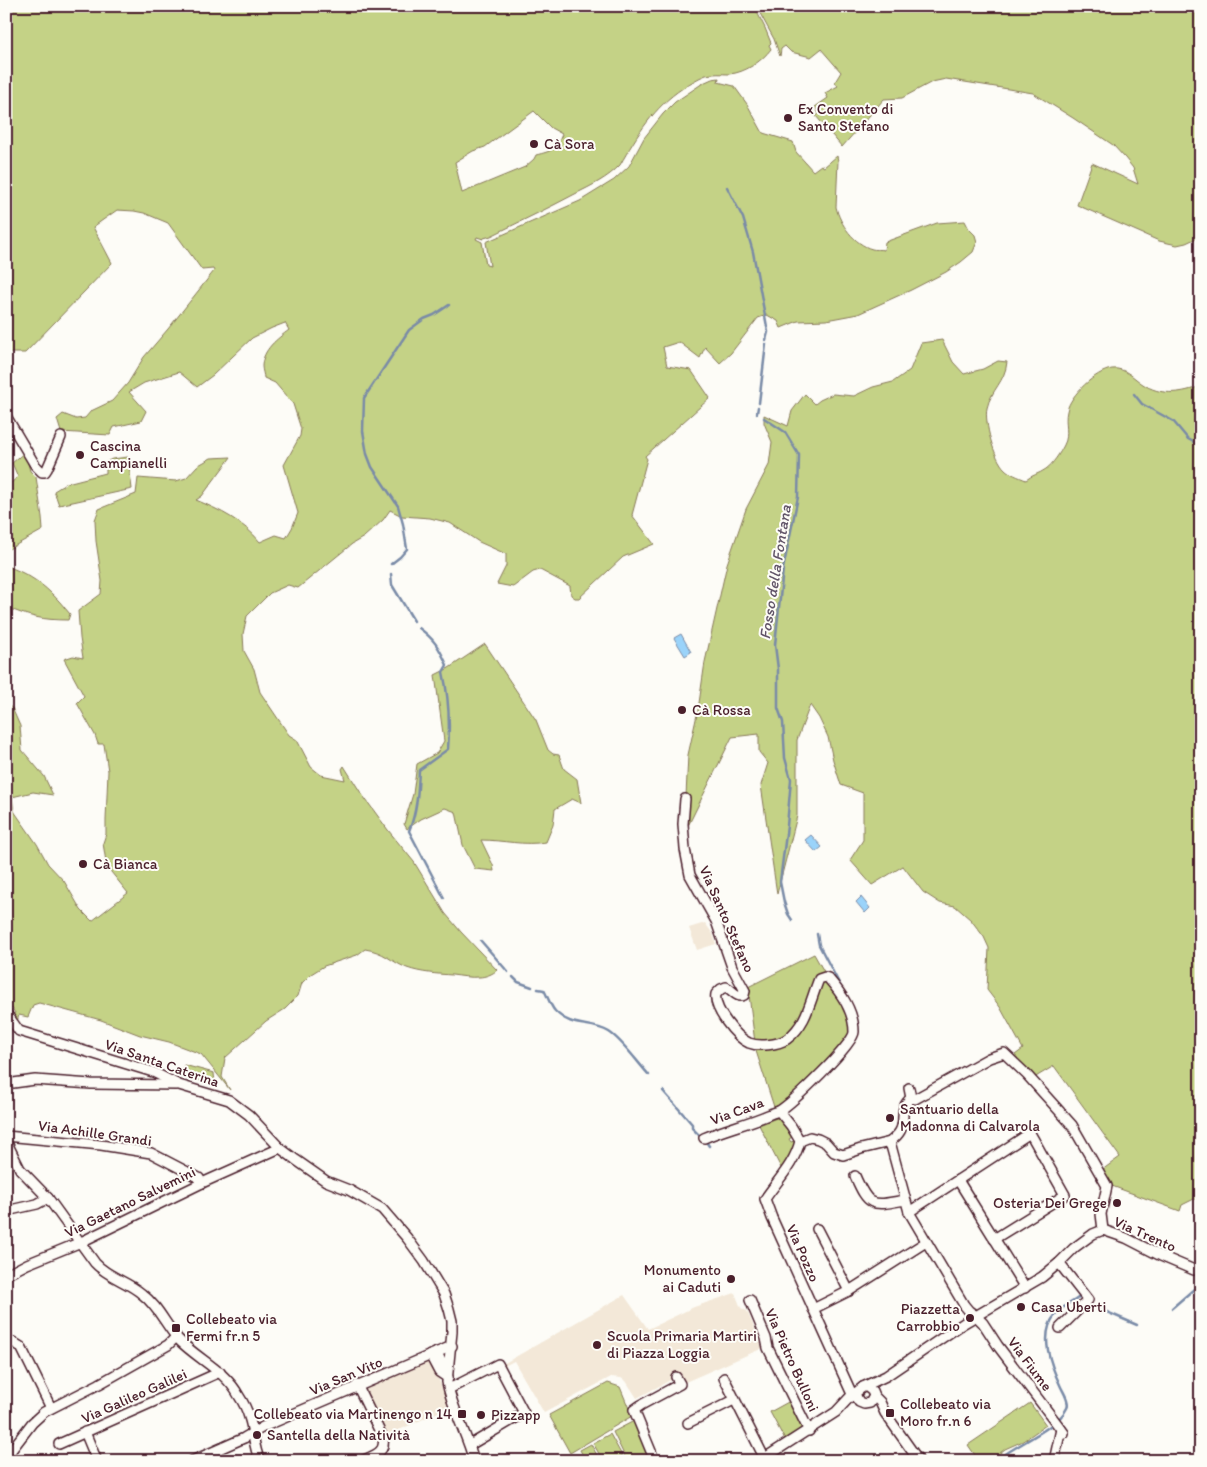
<svg xmlns="http://www.w3.org/2000/svg" width="1207" height="1467" font-family="Itim,sans-serif">
<rect width="100%" height="100%" fill="#fdfcf7"/>
<filter id="ink" filterUnits="userSpaceOnUse"><feTurbulence type="fractalNoise" baseFrequency=".02" numOctaves="2"/><feDisplacementMap in="SourceGraphic" scale="10" xChannelSelector="R" yChannelSelector="G"/><feConvolveMatrix kernelMatrix="1 2 1 2 8 2 1 2 1" color-interpolation-filters="sRGB"/></filter>
<g filter="url(#ink)">
<g fill="#f3e8d8">
<polygon points="705,923 713,934 716,944 697,950 689,928"/>
<polygon points="735,1293 741,1308 747,1311 763,1348 683,1383 678,1376 637,1398 626,1381 621,1378 611,1377 544,1413 514,1361 504,1366 503,1364 624,1295 648,1329 694,1307"/>
<polygon points="428,1360 439,1380 449,1404 443,1410 386,1436 364,1389"/>
</g>
<g fill="#c4d286" stroke="#877858" fill-rule="evenodd">
<path d="M 6,6 L 754,6 L 765,28 L 771,43 L 769,45 L 771,49 C 762,61 745,73 729,74 C 722,74 714,73 706,75 C 698,78 690,83 683,88 C 654,107 637,135 620,165 C 608,178 591,186 575,194 C 547,209 519,222 491,236 L 484,238 L 483,239 L 477,237 L 476,239 L 482,242 L 486,265 L 490,266 L 486,242 L 580,201 L 614,180 L 629,166 L 644,138 L 663,114 L 675,102 L 703,83 L 712,79 L 719,78 L 718,82 L 734,86 L 747,104 L 763,133 L 793,142 L 796,152 L 813,171 L 821,165 L 824,167 L 837,156 L 838,161 L 836,207 C 840,224 854,244 872,249 C 875,250 880,249 884,250 L 885,242 L 937,223 L 965,221 L 969,229 L 975,235 L 977,242 L 973,252 L 961,262 L 946,272 L 911,290 L 858,314 L 826,320 L 798,321 L 781,328 L 778,321 L 767,315 L 758,318 L 731,353 L 720,363 L 705,347 L 700,358 L 679,342 L 663,347 L 667,366 L 691,370 L 710,398 L 645,456 L 647,459 L 632,515 L 654,544 L 623,557 L 579,598 L 575,598 L 571,595 L 570,586 L 540,570 L 533,572 L 513,587 L 497,584 L 506,566 L 506,554 L 479,542 L 450,523 L 430,518 L 402,516 L 390,510 L 383,520 L 364,537 L 352,544 L 298,588 L 288,585 L 270,593 L 247,616 L 243,634 L 244,651 L 254,669 L 260,692 L 289,735 L 297,740 L 311,767 L 321,775 L 345,780 L 342,769 L 344,766 L 361,793 L 388,830 L 414,862 L 445,913 L 461,932 L 497,970 C 493,974 485,977 479,977 C 470,978 461,976 452,975 C 437,974 421,973 407,968 C 390,961 385,952 365,949 L 357,955 L 324,966 L 311,974 L 302,983 L 298,996 L 285,1009 L 266,1021 L 225,1058 L 222,1077 L 230,1090 L 201,1054 L 169,1042 L 140,1035 L 101,1020 L 39,1003 L 33,1005 L 28,1017 L 19,1015 L 17,1022 L 11,1015 L 15,1013 L 12,1008 L 8,1011 L 6,1008 L 6,704 L 12,708 L 20,726 L 22,750 L 44,776 L 53,795 L 33,792 L 12,797 L 14,811 L 37,844 L 48,864 L 64,881 L 81,910 L 92,921 L 128,893 L 111,872 L 106,862 L 103,843 L 106,834 L 106,820 L 108,771 L 104,744 L 98,744 L 95,735 L 77,703 L 84,696 L 64,659 L 73,656 L 83,658 L 80,638 L 78,611 L 101,594 L 102,581 L 96,541 L 95,520 L 99,509 L 136,494 L 138,478 L 176,481 L 186,478 L 197,466 L 211,458 L 231,457 L 202,496 L 196,500 C 220,510 244,522 260,542 L 276,535 L 286,538 L 292,528 L 298,513 L 284,465 L 300,436 L 301,429 L 293,404 L 275,383 L 264,378 C 264,375 262,370 262,366 C 263,349 277,339 289,330 L 285,323 L 272,328 L 252,338 L 213,375 L 197,387 L 179,372 L 144,383 L 129,392 L 146,411 L 141,421 L 114,427 L 110,435 L 61,432 L 57,419 L 63,414 L 76,419 L 85,418 L 91,411 L 112,401 L 128,383 L 144,357 L 168,329 L 214,271 L 213,269 L 202,270 L 168,223 L 144,213 L 134,211 L 117,210 L 93,227 L 112,263 L 25,353 L 6,353 ZM 534,111 L 551,128 L 562,134 C 556,150 552,151 536,155 L 534,159 L 525,167 L 462,193 L 455,162 L 473,151 L 485,147 Z"/>
<polygon points="756,6 1201,6 1201,226 1198,226 1198,229 1200,230 1201,228 1201,236 1186,243 1177,245 1159,241 1077,205 1092,163 1138,184 1133,168 1125,158 1113,145 1073,118 1033,93 946,79 932,82 902,98 884,99 842,147 816,116 819,114 815,107 828,98 825,93 838,86 835,82 841,72 821,49 811,57 791,52 785,46 781,49 780,56 774,39"/>
<path d="M 942,340 L 953,362 L 964,374 L 983,369 L 998,361 L 1007,362 C 1005,382 991,390 987,408 C 984,422 994,459 1005,469 C 1010,474 1019,477 1026,480 C 1032,475 1039,474 1046,469 C 1053,464 1060,453 1064,445 C 1070,434 1064,423 1067,411 C 1070,395 1096,371 1112,369 C 1126,367 1135,380 1146,386 C 1164,396 1182,393 1201,386 L 1201,1200 L 1194,1199 L 1182,1205 L 1180,1211 L 1112,1186 L 1102,1170 L 1120,1157 L 1054,1066 L 1034,1078 L 1011,1058 L 1023,1049 L 1000,1007 L 987,990 L 989,948 L 984,937 L 971,920 L 955,906 L 940,903 L 923,892 L 903,866 L 872,885 L 850,860 L 863,840 L 863,793 L 841,785 L 833,760 L 828,737 L 819,718 L 810,705 L 797,740 L 797,816 L 777,894 L 761,785 L 768,763 L 759,752 L 759,734 L 732,737 L 687,828 L 686,796 L 688,755 L 698,710 L 705,662 L 727,564 L 746,509 L 769,465 L 772,442 L 764,423 L 764,415 L 788,426 L 792,411 L 805,394 L 815,404 L 820,400 L 833,394 L 854,396 L 873,387 L 893,382 L 910,370 L 921,343 Z"/>
<polygon points="25,452 30,471 36,477 42,517 43,530 7,550 6,549 6,487 18,477 12,463"/>
<polygon points="128,457 132,489 59,505 54,491 67,483 106,473 106,462 112,459"/>
<path d="M 6,566 C 22,571 39,581 51,593 C 58,599 64,607 70,614 L 68,620 C 43,620 29,617 6,607 Z"/>
<path d="M 485,644 L 536,720 L 548,750 L 553,754 L 559,755 L 564,769 L 577,779 L 581,803 L 572,799 L 555,809 L 553,825 L 546,842 C 524,846 503,840 481,840 L 493,865 L 494,871 L 475,869 L 463,845 L 456,812 L 445,808 L 421,819 L 407,829 L 404,824 L 413,794 L 417,764 L 437,753 L 444,741 L 435,675 L 449,668 Z"/>
<polygon points="814,954 849,1016 849,1040 784,1107 774,1107 756,1051 748,987"/>
<polygon points="184,1065 214,1073 215,1084 182,1076"/>
<polygon points="779,1117 792,1137 789,1139 791,1142 794,1141 796,1147 782,1170 759,1125"/>
<polygon points="608,1383 620,1387 632,1416 570,1453 549,1415"/>
<polygon points="790,1401 804,1429 786,1442 770,1412"/>
<polygon points="1030,1403 1046,1425 1023,1441 1005,1449 990,1461 979,1461 968,1445"/>
<polygon points="634,1421 651,1459 648,1461 627,1461 613,1432"/>
<polygon points="610,1434 625,1461 603,1461 593,1443"/>
<polygon points="591,1444 600,1461 586,1461 580,1450"/>
</g>
<g fill="#9ad3fa" stroke="#7a8ba7">
<polygon points="681,634 691,652 685,656 674,638"/>
<polygon points="811,835 822,847 816,852 805,840"/>
<polygon points="861,897 870,908 865,913 856,902"/>
</g>
<g fill="none" stroke-linecap="round" stroke-linejoin="round">
<g stroke="#7a8ba7" stroke-width="2.5">
<polyline points="727,187 743,218 753,252 768,332 766,340"/>
<polyline points="1134,394 1142,404 1173,421 1188,439 1201,446"/>
<polyline points="759,403 766,344"/>
<polyline points="757,413 758,407"/>
<polyline points="764,418 785,432 799,455 798,497 783,569 775,645 778,669 778,708 783,722 785,758 791,779 787,826 780,882 784,902 788,914 792,920"/>
<polyline points="391,564 400,557 407,549 403,524 398,506 372,467 367,454 363,431 364,398 409,330 424,319 434,315 449,305"/>
<polyline points="391,574 392,585 414,621"/>
<path d="M 419,628 C 434,639 439,647 447,665 L 443,672 C 449,698 450,723 448,749 L 419,770 C 418,792 417,811 409,831 L 444,898"/>
<polyline points="817,934 819,945 841,987"/>
<polyline points="481,941 508,972"/>
<polyline points="513,977 518,982 532,987"/>
<path d="M 538,989 L 544,990 C 548,997 550,1005 555,1011 C 572,1029 590,1021 609,1032 C 622,1040 638,1063 649,1075"/>
<polyline points="663,1091 692,1124 692,1128 701,1137"/>
<polyline points="707,1143 709,1146"/>
<polyline points="1172,1308 1201,1283"/>
<polyline points="1102,1310 1137,1325"/>
<path d="M 996,1461 C 1014,1445 1057,1429 1067,1408 C 1070,1402 1064,1393 1061,1387 C 1051,1366 1038,1334 1056,1314 C 1062,1307 1071,1303 1078,1298 L 1083,1299"/>
</g>
<defs>
<g id="minor">
<polyline points="6,416 35,465 42,472 45,472 47,469 61,437"/>
<path d="M 685,799 L 683,824 L 685,849 L 690,875 L 716,921 L 732,967 L 745,991 L 744,995 C 737,999 733,990 726,987 L 721,989 L 716,994 C 713,1009 736,1037 749,1043 C 759,1047 778,1045 787,1039 C 807,1024 810,1001 819,979 L 825,977 L 828,978 C 841,993 854,1011 854,1032 C 854,1044 792,1103 779,1111 C 776,1112 772,1113 768,1115 C 747,1124 725,1129 704,1138"/>
<path d="M 6,1013 L 19,1031 L 153,1072 L 179,1085 L 229,1100 L 249,1115 L 280,1148 L 296,1160 L 326,1181 L 349,1190 L 382,1209 L 407,1238 L 424,1261 L 444,1294 L 449,1309 L 452,1321 L 452,1332 L 447,1382 C 452,1409 467,1434 474,1461"/>
<polyline points="6,1084 35,1080 91,1084 176,1085"/>
<polyline points="909,1088 911,1098"/>
<path d="M 779,1111 L 791,1126 L 800,1141 C 795,1163 777,1181 765,1199 L 772,1218 L 851,1392 L 857,1399"/>
<polyline points="6,1136 101,1145 151,1153 199,1178 202,1183"/>
<path d="M 6,1141 L 20,1169 L 48,1198 L 95,1263 C 109,1278 127,1281 142,1294 C 158,1306 165,1324 178,1339 C 197,1359 225,1370 239,1396 C 243,1402 247,1410 249,1417 C 254,1431 253,1446 260,1461"/>
<polyline points="800,1141 810,1137 818,1139 826,1143 834,1152 843,1155 861,1149 890,1142"/>
<path d="M 855,1176 C 869,1208 872,1206 905,1200"/>
<polyline points="958,1180 1025,1288"/>
<polyline points="6,1211 37,1204 48,1198"/>
<polyline points="909,1212 1030,1133 1065,1195 994,1239"/>
<polyline points="817,1229 849,1291"/>
<polyline points="1059,1263 1088,1300 1060,1328"/>
<polyline points="6,1275 27,1264 81,1242 202,1183 280,1148"/>
<polyline points="750,1300 766,1338 768,1348 809,1431"/>
<polyline points="813,1309 849,1291 926,1242"/>
<polyline points="6,1343 13,1342 21,1347 51,1408"/>
<polyline points="437,1352 448,1377"/>
<polyline points="430,1355 439,1372 448,1378"/>
<polyline points="724,1378 765,1459"/>
<path d="M 357,1385 L 383,1438 C 386,1453 374,1455 362,1461"/>
<polyline points="863,1387 886,1376 964,1323 1042,1277 1059,1263 1074,1248 1093,1234 1103,1230 1126,1238 1161,1256 1194,1270 1201,1268"/>
<polyline points="449,1389 498,1364 524,1413 470,1445"/>
<polyline points="856,1396 859,1402 864,1404 870,1403 874,1396"/>
<polyline points="688,1423 734,1400"/>
<polyline points="85,1432 97,1461"/>
<path d="M 1064,1433 L 998,1346 L 983,1323 L 976,1316 L 969,1311 L 964,1305 L 909,1212 L 890,1142 C 894,1138 899,1135 901,1129 C 906,1117 898,1109 911,1098 L 915,1099 L 989,1058 L 1004,1053 L 1027,1075 L 1072,1125 L 1107,1186 L 1101,1214 L 1103,1230"/>
<polyline points="59,1444 220,1372"/>
<polyline points="6,1457 32,1423 44,1412 99,1384 168,1345 176,1337"/>
<polyline points="192,1461 244,1438 263,1427 452,1346"/>
<polyline points="655,1461 634,1410 641,1405 680,1384 676,1377"/>
<polyline points="760,1461 836,1412 850,1397 863,1387 867,1387 872,1391 874,1396 880,1402 885,1413 919,1461"/>
<polyline points="1054,1461 1061,1429"/>
</g>
</defs>
<use href="#minor" stroke="#4a1f2b" stroke-width="12"/>
<use href="#minor" stroke="#fdfcf7" stroke-width="9"/>
</g>
</g>
<g fill="#4a1f2b" stroke="#fdfcf7" stroke-width="2">
<circle cx="788" cy="118" r="5"/>
<circle cx="534" cy="144" r="5"/>
<circle cx="80" cy="455" r="5"/>
<circle cx="682" cy="710" r="5"/>
<circle cx="83" cy="864" r="5"/>
<circle cx="890" cy="1118" r="5"/>
<circle cx="1117" cy="1203" r="5"/>
<circle cx="731" cy="1279" r="5"/>
<circle cx="1021" cy="1307" r="5"/>
<circle cx="970" cy="1318" r="5"/>
<rect x="171" y="1323" width="10" height="10" rx="2.5"/>
<circle cx="597" cy="1345" r="5"/>
<rect x="885" y="1408" width="10" height="10" rx="2.5"/>
<rect x="457" y="1409" width="10" height="10" rx="2.5"/>
<circle cx="481" cy="1415" r="5"/>
<circle cx="257" cy="1435" r="5"/>
</g>
<g text-anchor="middle" dominant-baseline="central" stroke-width="4" stroke-linejoin="round" paint-order="stroke">
<g font-size="15" fill="#4a1f2b" stroke="#fdfcf7" text-anchor="start">
<text x="798" y="109">Ex Convento di<tspan x="798" dy="17">Santo Stefano</tspan></text>
<text x="544" y="144">Cà Sora</text>
<text x="90" y="446">Cascina<tspan x="90" dy="17">Campianelli</tspan></text>
<text x="692" y="710">Cà Rossa</text>
<text x="93" y="864">Cà Bianca</text>
<text x="900" y="1109">Santuario della<tspan x="900" dy="17">Madonna di Calvarola</tspan></text>
<text x="1107" y="1203" text-anchor="end">Osteria Dei Grege</text>
<text x="721" y="1270" text-anchor="end">Monumento<tspan x="721" dy="17">ai Caduti</tspan></text>
<text x="1031" y="1307">Casa Uberti</text>
<text x="960" y="1309" text-anchor="end">Piazzetta<tspan x="960" dy="17">Carrobbio</tspan></text>
<text x="186" y="1319">Collebeato via<tspan x="186" dy="17">Fermi fr.n 5</tspan></text>
<text x="607" y="1336">Scuola Primaria Martiri<tspan x="607" dy="17">di Piazza Loggia</tspan></text>
<text x="900" y="1404">Collebeato via<tspan x="900" dy="17">Moro fr.n 6</tspan></text>
<text x="452" y="1414" text-anchor="end">Collebeato via Martinengo n 14</text>
<text x="491" y="1415">Pizzapp</text>
<text x="267" y="1435">Santella della Natività</text>
</g>
<g font-size="15" fill="#4a1f2b" stroke="#fdfcf7">
<text transform="translate(727 919) rotate(66)">Via Santo Stefano</text>
<text transform="translate(162 1063) rotate(19)">Via Santa Caterina</text>
<text transform="translate(737 1111) rotate(-20)">Via Cava</text>
<text transform="translate(95 1133) rotate(8)">Via Achille Grandi</text>
<text transform="translate(130 1202) rotate(-26)">Via Gaetano Salvemini</text>
<text transform="translate(1145 1234) rotate(24)">Via Trento</text>
<text transform="translate(803 1253) rotate(66)">Via Pozzo</text>
<text transform="translate(792 1360) rotate(66)">Via Pietro Bulloni</text>
<text transform="translate(1030 1364) rotate(53)">Via Fiume</text>
<text transform="translate(346 1376) rotate(-23)">Via San Vito</text>
<text transform="translate(134 1396) rotate(-24)">Via Galileo Galilei</text>
</g>
<g font-size="16" font-style="italic" fill="#625569" stroke="#fdfcf7">
<text transform="translate(775 572) rotate(-81)">Fosso della Fontana</text>
</g>
</g>
<rect width="1207" height="1467" fill="none" stroke="#fdfcf7" stroke-width="25"/>
<rect x="12" y="12" width="1182" height="1442" fill="none" stroke="#4a1f2b" stroke-width="2" filter="url(#ink)"/>
</svg>
